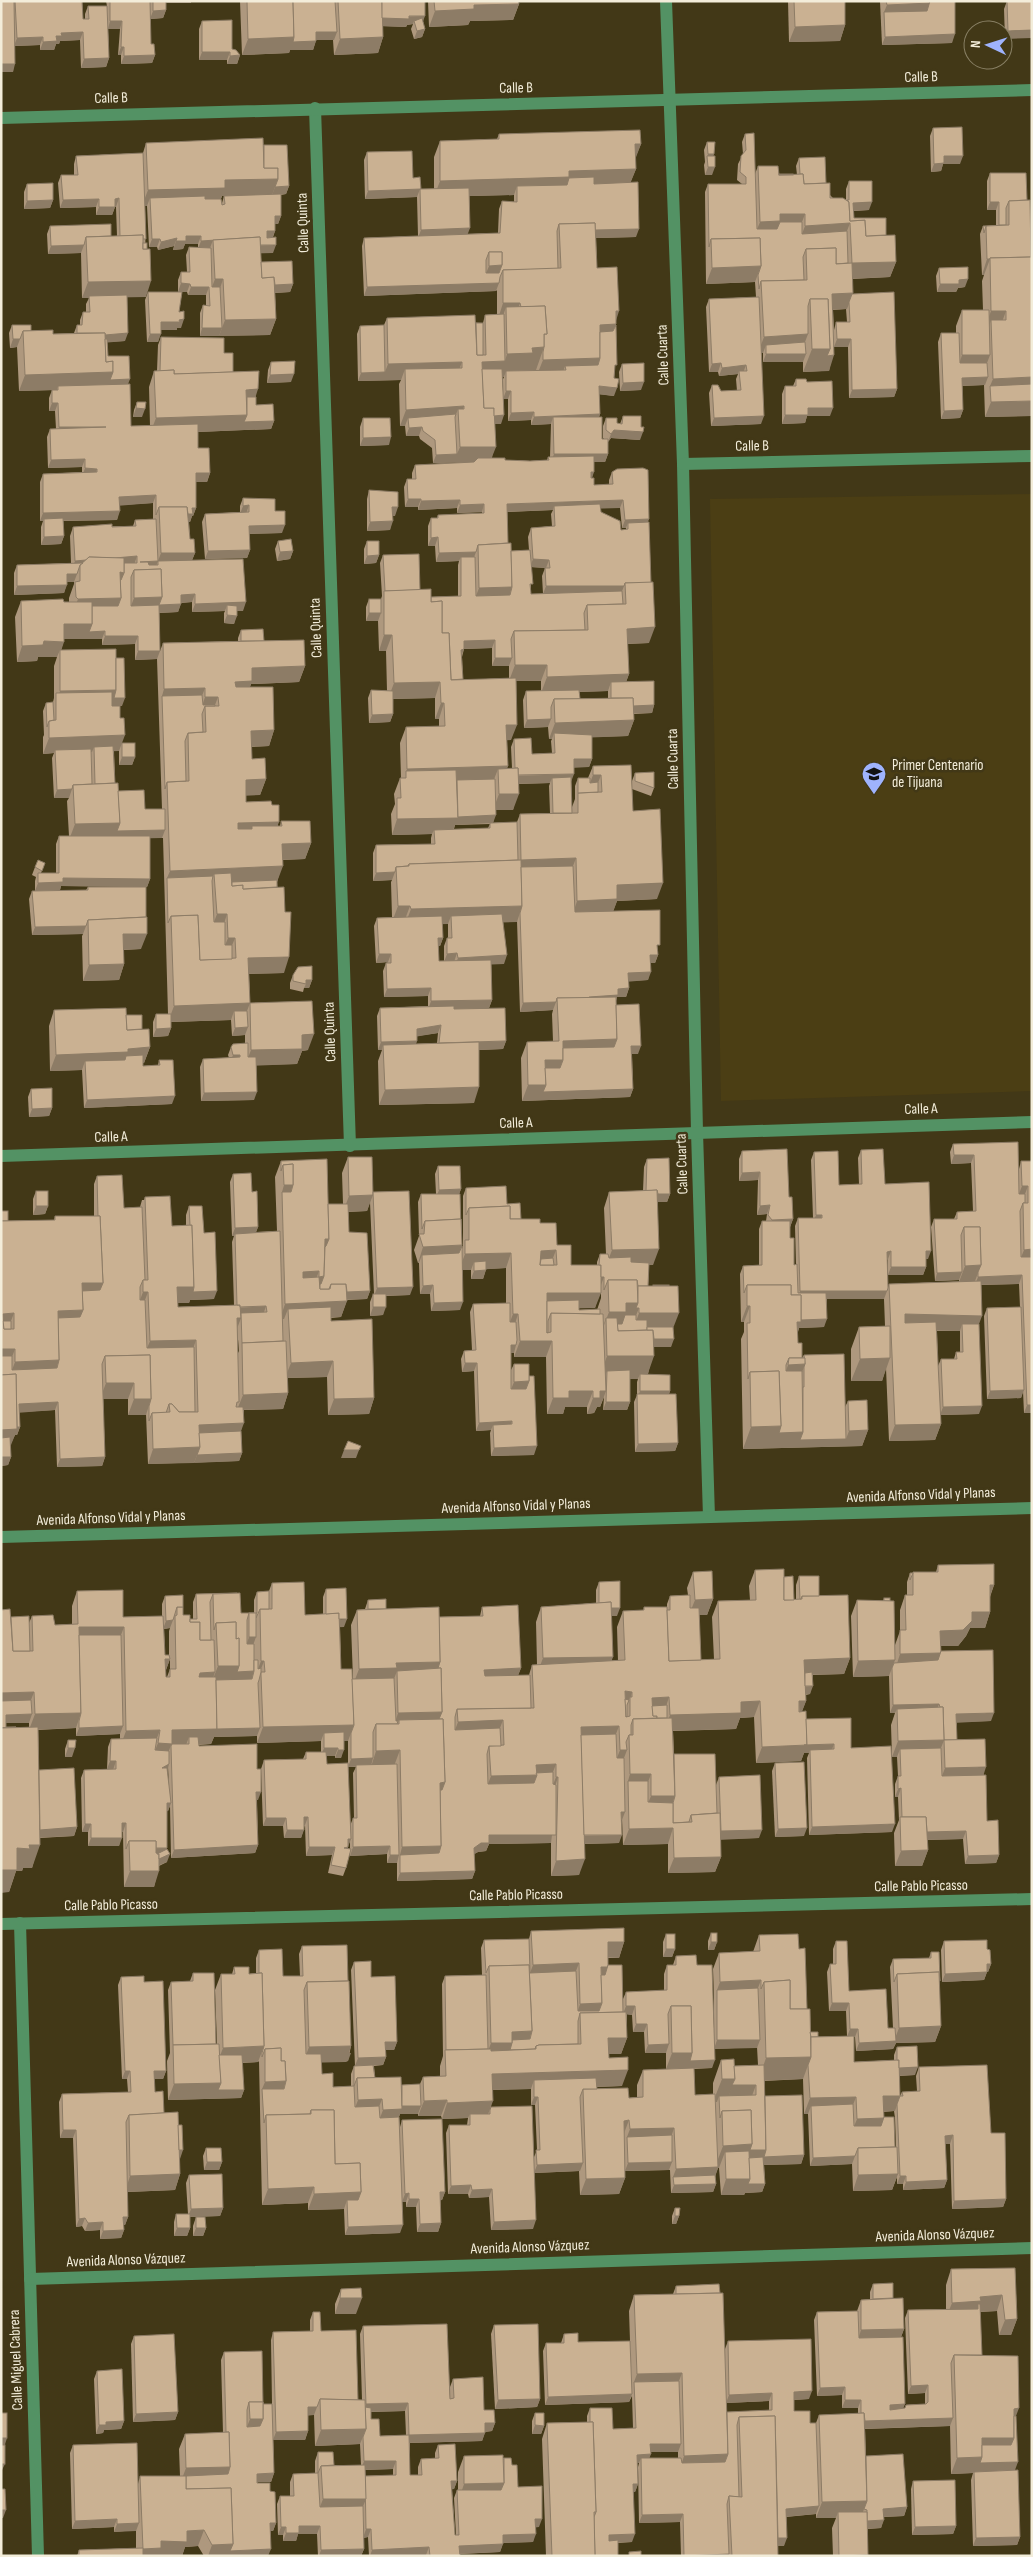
<svg xmlns="http://www.w3.org/2000/svg" width="1033" height="2557" font-family="'Sofia Sans Condensed',sans-serif">
<rect width="100%" height="100%" fill="#423817"/>
<polygon fill="#4b3e14" points="1032,494 1032,1091 721,1101 710,499"/>
<g fill="none" stroke-linecap="round" stroke-linejoin="round">
<g stroke="#539264" stroke-width="12">
<polyline points="666,1 683,464 697,1132 709,1517"/>
<polyline points="315,108 350,1146"/>
<polyline points="1,118 1032,90"/>
<polyline points="683,464 1032,456"/>
<polyline points="1,1156 1032,1122"/>
<polyline points="1,1537 1032,1508"/>
<polyline points="20,1923 38,2556"/>
<polyline points="1,1924 1032,1899"/>
<polyline points="30,2279 1032,2248"/>
</g>
</g>
<g fill="#ae987e" fill-rule="evenodd">
<polygon points="1,1 82,1 83,19 85,19 85,14 88,6 107,6 106,1 191,1 191,3 166,3 166,10 163,18 150,19 151,44 155,55 152,63 121,64 121,55 118,55 120,29 108,29 109,58 106,67 81,68 80,40 60,41 59,44 56,44 54,50 40,50 40,45 15,46 13,72"/>
<polygon points="240,1 425,1 423,22 425,29 422,37 414,39 411,29 413,24 407,25 406,27 383,26 383,37 378,53 334,55 333,40 316,40 313,50 290,50 289,53 242,55"/>
<polygon points="428,1 518,1 519,4 513,20 470,21 468,25 429,27"/>
<polygon points="788,1 845,1 845,25 840,41 789,42"/>
<polygon points="880,1 955,1 952,43 882,45"/>
<polygon points="1007,1 1032,1 1005,39 1004,9"/>
<polygon points="202,21 232,49 240,55 237,64 227,64 227,60 199,60 199,29"/>
<polygon points="933,128 960,164 943,164 941,171 931,172 930,136"/>
<path d="M 499,134 L 641,144 L 635,158 L 636,169 L 630,183 L 636,237 L 596,238 L 597,268 L 616,320 L 614,378 L 614,396 L 599,394 L 600,414 L 599,417 L 602,439 L 604,439 L 603,438 L 603,426 L 606,418 L 617,423 L 620,424 L 623,416 L 640,440 L 611,438 L 608,442 L 608,454 L 605,462 L 594,462 L 592,478 L 594,485 L 609,485 L 609,480 L 612,472 L 649,519 L 647,522 L 649,643 L 627,644 L 629,674 L 626,682 L 654,705 L 652,713 L 634,714 L 634,720 L 628,736 L 592,737 L 592,759 L 589,767 L 574,767 L 571,781 L 572,807 L 575,799 L 575,786 L 578,778 L 588,778 L 593,766 L 633,811 L 657,899 L 617,901 L 613,911 L 658,951 L 658,955 L 655,963 L 651,963 L 648,980 L 628,981 L 629,988 L 626,997 L 617,997 L 616,1001 L 616,1005 L 638,1054 L 632,1054 L 633,1089 L 630,1097 L 522,1101 L 521,1058 L 527,1042 L 553,1041 L 552,1014 L 553,1010 L 520,1012 L 517,921 L 517,922 L 503,922 L 504,964 L 491,964 L 492,1000 L 489,1008 L 457,1009 L 506,1041 L 503,1049 L 479,1050 L 474,1103 L 379,1105 L 378,1061 L 382,1050 L 378,1050 L 377,1016 L 380,1008 L 428,1006 L 428,996 L 384,997 L 383,971 L 386,963 L 388,962 L 376,963 L 374,926 L 377,918 L 392,917 L 391,882 L 392,880 L 373,881 L 373,853 L 376,845 L 431,844 L 431,838 L 432,834 L 392,835 L 391,814 L 395,804 L 394,794 L 400,778 L 401,778 L 400,743 L 406,727 L 439,727 L 439,719 L 435,719 L 435,698 L 393,699 L 393,714 L 390,722 L 369,723 L 368,698 L 371,690 L 387,691 L 386,651 L 379,651 L 378,621 L 366,621 L 366,607 L 369,599 L 381,599 L 382,596 L 380,563 L 383,555 L 420,590 L 431,597 L 458,596 L 458,565 L 459,561 L 436,562 L 435,546 L 428,546 L 428,526 L 431,518 L 437,518 L 438,515 L 482,514 L 482,512 L 457,513 L 457,508 L 418,510 L 418,507 L 405,507 L 404,487 L 407,479 L 412,479 L 412,473 L 415,465 L 474,462 L 433,463 L 432,448 L 420,439 L 419,436 L 406,436 L 405,426 L 400,426 L 399,384 L 401,380 L 358,381 L 357,334 L 360,326 L 384,325 L 387,318 L 483,323 L 485,315 L 497,314 L 497,290 L 496,291 L 364,296 L 362,246 L 364,238 L 418,236 L 417,197 L 365,199 L 364,160 L 367,152 L 413,178 L 421,189 L 434,189 L 434,157 L 440,141 L 497,139 ZM 514,195 L 514,202 L 502,201 L 499,209 L 498,233 L 467,234 L 469,196 ZM 502,377 L 504,377 L 503,379 L 503,399 L 508,399 L 508,421 L 531,420 L 531,425 L 551,424 L 550,457 L 548,457 L 547,460 L 530,461 L 505,460 L 492,458 L 495,424 L 501,424 ZM 600,508 L 620,508 L 622,528 L 626,528 L 626,530 L 621,530 L 601,512 ZM 553,510 L 551,514 L 552,526 L 531,528 L 528,537 L 529,550 L 511,551 L 508,543 L 507,512 ZM 531,567 L 546,568 L 545,568 L 542,576 L 543,594 L 531,594 ZM 492,648 L 492,666 L 509,665 L 509,678 L 463,680 L 462,657 L 464,649 ZM 516,681 L 541,681 L 541,691 L 526,691 L 523,700 L 524,728 L 548,727 L 549,739 L 552,739 L 551,741 L 552,753 L 532,754 L 514,739 L 511,747 L 512,768 L 507,768 L 508,766 L 507,740 L 511,740 ZM 608,691 L 608,698 L 580,699 L 579,692 ZM 550,783 L 549,786 L 550,813 L 520,814 L 517,822 L 493,823 L 496,810 L 513,810 L 519,784 ZM 490,824 L 488,828 L 454,829 L 455,825 ZM 442,924 L 448,924 L 448,938 L 447,938 L 444,946 L 444,961 L 439,961 L 438,946 L 440,946 L 443,938 ZM 438,1033 L 437,1043 L 416,1044 L 417,1036 Z"/>
<path d="M 745,134 L 755,174 L 758,166 L 779,174 L 797,175 L 796,166 L 799,158 L 826,183 L 830,195 L 833,198 L 846,200 L 846,189 L 849,181 L 869,210 L 854,211 L 854,218 L 886,235 L 896,262 L 890,277 L 852,279 L 852,294 L 897,389 L 894,397 L 849,398 L 848,347 L 834,347 L 829,371 L 822,371 L 803,372 L 803,361 L 803,362 L 763,362 L 763,353 L 761,353 L 761,424 L 711,426 L 709,393 L 712,385 L 721,391 L 737,391 L 736,379 L 738,374 L 719,376 L 718,372 L 709,372 L 706,307 L 709,299 L 756,297 L 755,282 L 706,284 L 705,192 L 708,184 L 742,184 L 737,180 L 738,164 L 743,154 L 742,142 ZM 846,309 L 847,322 L 836,322 L 834,330 L 833,310 Z"/>
<polygon points="707,142 713,156 712,175 705,175 704,165 705,162 704,150"/>
<path d="M 146,143 L 264,145 L 289,186 L 286,194 L 281,195 L 281,216 L 278,224 L 275,224 L 275,231 L 273,237 L 273,253 L 260,253 L 261,262 L 293,284 L 290,292 L 275,293 L 276,319 L 270,335 L 200,336 L 200,313 L 203,305 L 206,306 L 206,295 L 188,295 L 187,292 L 182,292 L 179,312 L 181,328 L 177,328 L 177,330 L 161,330 L 158,342 L 147,342 L 145,300 L 148,292 L 178,292 L 178,280 L 181,272 L 187,272 L 186,255 L 189,247 L 198,247 L 198,244 L 185,244 L 183,249 L 173,250 L 174,246 L 158,250 L 157,247 L 149,247 L 147,206 L 145,206 L 146,297 L 127,297 L 125,341 L 107,342 L 108,356 L 128,384 L 131,426 L 150,426 L 149,387 L 154,371 L 157,371 L 158,345 L 161,337 L 224,353 L 233,372 L 256,397 L 256,405 L 274,421 L 271,429 L 198,432 L 198,448 L 210,473 L 207,482 L 196,482 L 196,508 L 193,516 L 192,516 L 190,522 L 189,522 L 190,539 L 195,553 L 192,560 L 243,611 L 237,611 L 234,624 L 224,623 L 224,613 L 225,611 L 192,612 L 192,602 L 181,603 L 178,612 L 159,613 L 160,651 L 163,643 L 238,641 L 238,638 L 241,630 L 264,641 L 305,666 L 299,682 L 251,684 L 250,687 L 274,730 L 269,746 L 251,747 L 252,759 L 266,779 L 260,795 L 246,795 L 246,802 L 272,805 L 278,826 L 280,826 L 281,821 L 311,843 L 305,859 L 283,860 L 277,882 L 284,973 L 249,974 L 250,1003 L 308,1050 L 302,1051 L 297,1064 L 256,1065 L 254,1100 L 201,1101 L 200,1067 L 203,1059 L 229,1058 L 228,1055 L 231,1047 L 245,1044 L 245,1035 L 232,1036 L 231,1020 L 171,1022 L 171,1028 L 168,1036 L 153,1037 L 153,1022 L 156,1014 L 168,1014 L 163,838 L 150,838 L 150,879 L 147,887 L 61,886 L 60,890 L 86,890 L 88,887 L 141,949 L 124,950 L 124,964 L 119,980 L 83,981 L 82,936 L 83,934 L 32,935 L 29,899 L 32,891 L 35,891 L 35,881 L 36,877 L 32,875 L 35,867 L 45,863 L 41,873 L 56,873 L 56,844 L 59,836 L 69,836 L 67,801 L 69,798 L 54,798 L 52,758 L 54,753 L 43,754 L 43,737 L 44,735 L 43,711 L 46,703 L 53,702 L 54,698 L 54,666 L 57,657 L 38,657 L 37,661 L 17,662 L 15,617 L 21,601 L 69,602 L 69,598 L 74,584 L 74,582 L 67,582 L 64,593 L 14,595 L 14,573 L 17,565 L 71,563 L 70,536 L 73,527 L 133,526 L 135,520 L 153,519 L 153,503 L 120,505 L 117,520 L 63,521 L 64,536 L 61,544 L 41,545 L 41,527 L 43,521 L 40,521 L 40,482 L 43,474 L 82,472 L 82,467 L 48,468 L 47,437 L 50,429 L 56,429 L 55,411 L 49,411 L 49,398 L 52,390 L 19,391 L 17,347 L 10,348 L 9,333 L 12,325 L 31,331 L 53,334 L 74,333 L 77,325 L 80,325 L 80,320 L 83,312 L 86,312 L 86,304 L 89,298 L 82,298 L 81,253 L 48,254 L 47,234 L 50,226 L 111,236 L 117,236 L 116,207 L 115,207 L 112,215 L 96,215 L 96,207 L 60,208 L 58,183 L 61,175 L 74,175 L 74,164 L 76,156 L 143,153 ZM 222,196 L 224,196 L 222,203 L 221,199 ZM 64,639 L 102,639 L 102,645 L 135,644 L 135,660 L 157,659 L 162,809 L 145,809 L 118,791 L 115,783 L 114,751 L 119,751 L 119,765 L 132,765 L 135,757 L 122,743 L 120,718 L 112,706 L 122,706 L 116,658 L 61,650 Z"/>
<polygon points="990,173 1027,200 1031,229 1031,222 1032,219 1032,416 985,417 984,385 962,386 963,410 960,418 941,419 938,342 941,333 956,333 956,326 962,310 983,310 982,281 984,275 982,275 980,234 983,226 996,225 996,210 987,210 987,181"/>
<polygon points="27,184 53,200 50,208 24,209 24,192"/>
<polygon points="939,268 965,287 958,288 956,292 937,292 936,276"/>
<polygon points="271,362 291,382 267,383 268,370"/>
<polygon points="622,364 641,390 620,391 619,372"/>
<polygon points="796,379 807,382 830,416 807,416 805,423 782,424 782,394 785,386 793,386"/>
<polygon points="137,402 142,417 133,417 134,410"/>
<polygon points="363,418 389,445 360,446 360,427"/>
<polygon points="369,490 395,516 392,516 390,530 367,531 367,499"/>
<polygon points="243,498 275,511 282,533 249,534 250,550 247,558 205,559 202,522 205,514 240,512 240,506"/>
<polygon points="278,541 293,551 290,559 277,561 275,549"/>
<polygon points="367,541 379,555 376,563 364,564 364,549"/>
<polygon points="635,773 654,788 651,796 632,789 632,781"/>
<polygon points="293,975 312,980 309,988 304,988 303,992 290,989 290,983"/>
<polygon points="54,1010 126,1015 150,1047 144,1063 143,1063 143,1066 158,1065 159,1060 172,1104 84,1108 82,1070 50,1071 49,1026"/>
<polygon points="31,1089 52,1108 49,1116 29,1117 28,1097"/>
<path d="M 953,1144 L 1019,1169 L 1021,1161 L 1032,1161 L 1032,1413 L 1024,1413 L 1023,1391 L 1021,1398 L 987,1399 L 984,1316 L 987,1308 L 1020,1307 L 1019,1284 L 981,1285 L 979,1324 L 979,1414 L 941,1415 L 941,1424 L 935,1440 L 889,1441 L 886,1368 L 882,1381 L 851,1381 L 851,1349 L 859,1327 L 885,1326 L 884,1299 L 827,1299 L 824,1327 L 799,1328 L 798,1332 L 798,1343 L 802,1358 L 804,1355 L 845,1407 L 848,1401 L 868,1430 L 862,1446 L 743,1449 L 741,1339 L 744,1332 L 744,1322 L 741,1322 L 740,1274 L 743,1266 L 759,1265 L 759,1229 L 762,1221 L 766,1221 L 767,1214 L 757,1215 L 758,1180 L 739,1181 L 739,1159 L 742,1151 L 789,1197 L 793,1219 L 790,1227 L 790,1238 L 794,1265 L 796,1265 L 795,1226 L 798,1218 L 813,1218 L 811,1160 L 814,1152 L 839,1185 L 859,1184 L 858,1158 L 861,1150 L 885,1184 L 928,1259 L 926,1259 L 926,1267 L 923,1275 L 888,1275 L 888,1259 L 887,1260 L 888,1288 L 889,1284 L 975,1281 L 959,1282 L 959,1280 L 935,1281 L 931,1227 L 934,1219 L 954,1219 L 957,1212 L 973,1211 L 971,1163 L 951,1164 L 950,1152 ZM 937,1331 L 960,1331 L 960,1352 L 956,1352 L 954,1359 L 941,1359 L 938,1366 Z"/>
<path d="M 348,1157 L 373,1193 L 410,1295 L 386,1296 L 383,1315 L 370,1316 L 370,1302 L 373,1294 L 374,1294 L 370,1202 L 367,1211 L 348,1212 L 349,1232 L 370,1291 L 367,1299 L 347,1300 L 341,1317 L 331,1318 L 331,1321 L 374,1398 L 369,1414 L 328,1415 L 327,1377 L 288,1378 L 288,1393 L 283,1409 L 244,1410 L 241,1431 L 242,1453 L 239,1461 L 148,1464 L 146,1414 L 146,1415 L 128,1415 L 128,1399 L 103,1399 L 105,1457 L 102,1466 L 57,1467 L 55,1410 L 19,1412 L 20,1427 L 17,1435 L 15,1435 L 10,1445 L 11,1457 L 8,1465 L 1,1466 L 1,1211 L 8,1221 L 54,1220 L 55,1216 L 94,1216 L 94,1184 L 97,1176 L 124,1208 L 140,1207 L 142,1200 L 144,1200 L 145,1197 L 172,1226 L 186,1225 L 186,1215 L 189,1206 L 204,1233 L 214,1299 L 190,1300 L 189,1303 L 178,1303 L 178,1307 L 234,1305 L 232,1242 L 234,1236 L 232,1236 L 230,1182 L 233,1174 L 252,1192 L 258,1227 L 256,1232 L 277,1231 L 275,1177 L 281,1161 L 328,1204 L 343,1204 L 342,1173 ZM 237,1327 L 239,1351 L 238,1353 Z"/>
<path d="M 647,1159 L 670,1194 L 667,1202 L 658,1202 L 653,1265 L 649,1265 L 648,1286 L 673,1327 L 671,1347 L 654,1347 L 648,1374 L 670,1391 L 669,1394 L 678,1443 L 675,1451 L 635,1452 L 634,1402 L 637,1395 L 637,1382 L 638,1379 L 630,1379 L 630,1402 L 627,1410 L 603,1410 L 604,1397 L 600,1407 L 597,1407 L 594,1413 L 587,1414 L 587,1407 L 565,1407 L 563,1414 L 547,1414 L 546,1357 L 514,1357 L 514,1352 L 511,1353 L 511,1370 L 514,1364 L 529,1376 L 534,1455 L 491,1456 L 490,1433 L 491,1430 L 476,1431 L 474,1371 L 462,1372 L 461,1359 L 464,1351 L 472,1350 L 470,1312 L 473,1304 L 506,1303 L 506,1268 L 486,1269 L 483,1279 L 471,1279 L 471,1270 L 462,1270 L 460,1310 L 431,1311 L 430,1294 L 420,1294 L 419,1263 L 418,1263 L 414,1250 L 419,1236 L 418,1202 L 421,1194 L 436,1194 L 435,1174 L 438,1166 L 461,1189 L 459,1194 L 462,1249 L 463,1244 L 463,1196 L 466,1188 L 507,1204 L 521,1219 L 540,1223 L 571,1265 L 597,1265 L 597,1262 L 600,1254 L 606,1254 L 604,1208 L 609,1192 L 643,1191 L 644,1167 ZM 601,1285 L 601,1298 L 597,1310 L 579,1310 L 579,1308 L 595,1308 Z"/>
<polygon points="36,1191 48,1206 45,1214 33,1215 33,1199"/>
<polygon points="938,1565 994,1585 990,1597 990,1612 985,1628 970,1628 966,1636 958,1646 941,1646 941,1651 991,1721 957,1722 957,1740 984,1775 987,1821 999,1855 996,1863 965,1864 963,1839 927,1840 928,1850 922,1866 895,1866 894,1833 899,1820 898,1797 895,1797 895,1784 898,1776 897,1757 892,1757 891,1725 895,1713 890,1713 889,1676 853,1677 851,1616 857,1600 883,1601 884,1598 895,1645 900,1631 900,1610 905,1595 907,1595 907,1582 910,1573 936,1572"/>
<path d="M 755,1570 L 784,1577 L 794,1600 L 796,1599 L 796,1585 L 799,1576 L 819,1596 L 850,1658 L 844,1674 L 813,1675 L 810,1694 L 806,1695 L 806,1701 L 802,1711 L 806,1719 L 851,1748 L 892,1832 L 809,1835 L 807,1758 L 809,1753 L 804,1753 L 801,1761 L 756,1763 L 754,1717 L 740,1718 L 736,1729 L 673,1731 L 674,1754 L 716,1785 L 719,1777 L 759,1838 L 721,1839 L 721,1857 L 715,1872 L 668,1873 L 668,1844 L 623,1845 L 622,1819 L 621,1820 L 619,1843 L 584,1844 L 579,1875 L 551,1876 L 551,1843 L 489,1844 L 486,1851 L 478,1852 L 474,1854 L 475,1871 L 472,1879 L 397,1881 L 397,1863 L 387,1863 L 387,1854 L 350,1856 L 350,1851 L 346,1868 L 343,1876 L 328,1873 L 332,1855 L 306,1856 L 305,1825 L 301,1838 L 284,1838 L 283,1826 L 263,1826 L 261,1769 L 264,1760 L 303,1759 L 306,1752 L 321,1752 L 321,1741 L 257,1743 L 257,1736 L 214,1737 L 211,1744 L 199,1745 L 199,1746 L 257,1769 L 258,1800 L 257,1800 L 258,1845 L 255,1853 L 171,1858 L 170,1806 L 168,1811 L 167,1811 L 166,1850 L 167,1862 L 159,1866 L 154,1887 L 124,1887 L 123,1832 L 122,1832 L 119,1846 L 88,1846 L 88,1832 L 82,1832 L 81,1778 L 84,1770 L 107,1769 L 108,1747 L 111,1739 L 120,1739 L 120,1734 L 76,1736 L 76,1728 L 38,1730 L 39,1770 L 77,1827 L 74,1836 L 40,1838 L 32,1868 L 23,1868 L 22,1871 L 16,1871 L 9,1892 L 1,1610 L 11,1617 L 29,1623 L 32,1616 L 55,1625 L 72,1624 L 72,1606 L 77,1591 L 123,1617 L 162,1616 L 162,1604 L 165,1596 L 183,1615 L 190,1619 L 193,1619 L 193,1602 L 196,1594 L 237,1593 L 241,1613 L 254,1613 L 254,1600 L 257,1592 L 269,1591 L 272,1583 L 305,1615 L 323,1614 L 323,1597 L 326,1589 L 344,1627 L 340,1627 L 341,1669 L 352,1679 L 353,1679 L 351,1625 L 357,1610 L 365,1609 L 368,1600 L 386,1609 L 439,1617 L 480,1616 L 482,1607 L 521,1668 L 518,1675 L 529,1675 L 532,1665 L 537,1665 L 536,1622 L 541,1607 L 596,1603 L 596,1590 L 599,1582 L 617,1616 L 611,1616 L 612,1661 L 618,1661 L 617,1627 L 623,1611 L 643,1611 L 644,1607 L 667,1608 L 667,1604 L 670,1596 L 688,1595 L 687,1588 L 693,1572 L 713,1599 L 707,1615 L 699,1615 L 701,1660 L 714,1659 L 712,1617 L 718,1601 L 750,1600 L 749,1586 ZM 170,1628 L 169,1631 L 169,1656 L 165,1655 L 164,1629 ZM 170,1659 L 170,1669 L 167,1677 L 166,1677 L 166,1670 ZM 6,1723 L 29,1723 L 29,1727 L 6,1727 ZM 344,1741 L 348,1741 L 348,1767 L 356,1767 L 353,1773 L 354,1818 L 353,1818 L 350,1826 L 327,1764 L 326,1756 L 335,1756 L 335,1758 L 341,1758 ZM 168,1767 L 169,1790 L 167,1771 ZM 350,1841 L 350,1849 L 347,1848 Z"/>
<polygon points="68,1740 72,1757 65,1757 65,1749"/>
<polygon points="775,1763 804,1836 775,1837 772,1771"/>
<path d="M 531,1931 L 624,1942 L 619,1958 L 608,1958 L 608,1965 L 623,1999 L 626,1992 L 664,1991 L 664,1974 L 667,1965 L 673,1965 L 676,1956 L 697,1965 L 714,2049 L 714,1998 L 713,1969 L 719,1953 L 753,1952 L 759,1935 L 799,1949 L 810,2032 L 818,2037 L 847,2036 L 846,2011 L 829,2011 L 827,1972 L 830,1964 L 833,1964 L 833,1949 L 836,1941 L 849,1991 L 888,2028 L 893,2028 L 890,1967 L 893,1959 L 929,1958 L 931,1952 L 939,1983 L 941,2026 L 935,2042 L 896,2043 L 893,2049 L 856,2051 L 855,2037 L 854,2037 L 854,2062 L 894,2060 L 894,2055 L 897,2047 L 915,2075 L 899,2076 L 900,2096 L 902,2092 L 917,2091 L 916,2076 L 919,2067 L 991,2133 L 1006,2199 L 1003,2207 L 952,2209 L 950,2144 L 945,2144 L 947,2180 L 944,2188 L 903,2190 L 903,2184 L 897,2184 L 897,2177 L 892,2190 L 853,2191 L 852,2164 L 810,2166 L 808,2114 L 804,2114 L 803,2079 L 764,2081 L 765,2096 L 804,2155 L 801,2164 L 764,2165 L 765,2184 L 762,2192 L 745,2193 L 744,2195 L 721,2195 L 719,2168 L 718,2168 L 715,2176 L 716,2184 L 713,2192 L 671,2193 L 670,2170 L 669,2170 L 625,2171 L 625,2178 L 619,2194 L 580,2195 L 579,2171 L 534,2173 L 533,2229 L 491,2230 L 489,2197 L 469,2198 L 468,2194 L 448,2194 L 446,2133 L 449,2125 L 467,2125 L 468,2118 L 442,2119 L 441,2116 L 418,2116 L 418,2114 L 400,2114 L 399,2117 L 400,2127 L 402,2120 L 445,2192 L 442,2200 L 440,2200 L 441,2223 L 438,2232 L 417,2232 L 416,2207 L 406,2207 L 406,2202 L 402,2202 L 400,2233 L 345,2235 L 344,2209 L 308,2210 L 308,2203 L 262,2205 L 259,2061 L 258,2062 L 242,2063 L 244,2090 L 241,2098 L 168,2100 L 167,2061 L 170,2053 L 168,1990 L 171,1982 L 190,1981 L 193,1973 L 216,2044 L 217,2044 L 215,1990 L 221,1974 L 232,1974 L 234,1967 L 249,1974 L 256,1973 L 256,1958 L 259,1950 L 283,1976 L 300,1976 L 299,1954 L 302,1946 L 351,2046 L 348,2061 L 321,2062 L 322,2074 L 333,2087 L 351,2086 L 351,2074 L 354,2066 L 355,2066 L 351,1970 L 354,1962 L 371,1977 L 397,2042 L 394,2050 L 386,2050 L 386,2057 L 383,2065 L 374,2066 L 375,2078 L 402,2085 L 420,2084 L 423,2077 L 440,2076 L 440,2066 L 443,2056 L 442,1984 L 445,1976 L 482,1975 L 481,1948 L 484,1940 L 529,1939 ZM 627,2014 L 632,2015 L 633,2032 L 644,2032 L 645,2053 L 666,2053 L 666,2052 L 666,2069 L 643,2070 L 637,2085 L 637,2097 L 629,2098 L 597,2089 L 597,2087 L 622,2086 L 609,2058 L 609,2054 L 621,2054 L 627,2038 ZM 757,2047 L 758,2065 L 734,2066 L 721,2060 L 713,2083 L 713,2094 L 695,2095 L 694,2069 L 712,2068 L 714,2049 ZM 531,2089 L 531,2105 L 535,2105 L 537,2150 L 534,2157 L 491,2107 L 492,2090 ZM 894,2111 L 895,2118 L 896,2147 L 895,2147 L 884,2117 L 883,2112 Z"/>
<polygon points="711,1933 717,1942 714,1950 708,1950 708,1941"/>
<polygon points="666,1934 675,1949 672,1957 663,1957 663,1942"/>
<polygon points="944,1941 987,1949 991,1964 988,1972 987,1972 984,1980 942,1982 941,1950"/>
<polygon points="121,1977 144,1982 166,2071 163,2079 154,2079 155,2092 164,2113 180,2159 180,2174 175,2190 128,2192 128,2217 125,2225 123,2225 124,2230 121,2238 100,2239 100,2230 85,2231 82,2226 76,2227 73,2138 60,2138 59,2102 62,2094 128,2092 127,2079 122,2079 118,1985"/>
<polygon points="206,2148 222,2162 219,2170 204,2170 203,2156"/>
<polygon points="189,2175 223,2208 220,2216 190,2217 190,2228 187,2236 174,2236 174,2222 176,2214 188,2214 186,2183"/>
<polygon points="675,2208 679,2216 676,2224 672,2224 672,2216"/>
<polygon points="196,2217 206,2228 203,2236 193,2236 193,2226"/>
<path d="M 1015,2268 L 1017,2319 L 1011,2335 L 999,2335 L 997,2311 L 980,2312 L 982,2355 L 1016,2416 L 1015,2470 L 1020,2537 L 1017,2545 L 973,2546 L 971,2480 L 973,2473 L 951,2474 L 950,2425 L 950,2426 L 865,2429 L 866,2456 L 907,2507 L 904,2516 L 884,2517 L 881,2528 L 868,2529 L 868,2556 L 833,2556 L 832,2528 L 836,2518 L 816,2518 L 816,2514 L 786,2517 L 784,2546 L 778,2546 L 778,2556 L 681,2556 L 680,2522 L 639,2523 L 638,2467 L 639,2463 L 637,2463 L 638,2484 L 635,2492 L 633,2492 L 632,2542 L 618,2543 L 618,2556 L 546,2556 L 542,2439 L 547,2423 L 587,2422 L 587,2416 L 590,2408 L 613,2429 L 633,2428 L 632,2396 L 629,2402 L 545,2405 L 543,2351 L 546,2343 L 561,2343 L 564,2334 L 578,2342 L 630,2341 L 629,2311 L 634,2295 L 673,2294 L 676,2286 L 720,2294 L 725,2349 L 728,2341 L 809,2399 L 794,2400 L 794,2411 L 810,2423 L 816,2423 L 819,2415 L 858,2414 L 858,2408 L 842,2408 L 842,2395 L 817,2396 L 814,2320 L 817,2312 L 857,2311 L 861,2300 L 870,2299 L 870,2292 L 873,2284 L 893,2298 L 904,2329 L 901,2337 L 903,2408 L 905,2408 L 906,2405 L 925,2404 L 925,2393 L 908,2394 L 905,2318 L 908,2310 L 946,2309 L 946,2285 L 951,2269 ZM 769,2401 L 769,2411 L 727,2412 L 726,2403 ZM 651,2452 L 678,2452 L 678,2458 L 649,2458 Z"/>
<polygon points="341,2289 356,2314 335,2314 335,2304"/>
<path d="M 313,2312 L 321,2331 L 358,2400 L 362,2400 L 360,2334 L 363,2326 L 450,2399 L 450,2387 L 453,2379 L 484,2410 L 495,2423 L 492,2431 L 485,2432 L 482,2441 L 410,2443 L 410,2475 L 418,2475 L 418,2467 L 421,2459 L 435,2458 L 435,2453 L 438,2445 L 457,2481 L 454,2489 L 452,2489 L 455,2535 L 456,2535 L 454,2498 L 457,2490 L 458,2490 L 458,2472 L 464,2456 L 504,2458 L 512,2465 L 518,2487 L 539,2527 L 536,2527 L 533,2542 L 503,2543 L 500,2552 L 460,2554 L 460,2556 L 369,2556 L 368,2537 L 363,2538 L 364,2549 L 361,2556 L 318,2556 L 317,2534 L 298,2534 L 296,2541 L 283,2541 L 283,2535 L 278,2535 L 277,2504 L 280,2496 L 290,2496 L 290,2482 L 293,2474 L 315,2473 L 315,2461 L 318,2452 L 334,2465 L 361,2465 L 360,2444 L 315,2446 L 314,2415 L 308,2415 L 308,2431 L 305,2440 L 273,2440 L 274,2473 L 271,2482 L 257,2482 L 270,2491 L 276,2523 L 273,2531 L 270,2531 L 268,2556 L 204,2556 L 198,2546 L 185,2547 L 182,2556 L 77,2556 L 79,2550 L 136,2548 L 136,2530 L 114,2532 L 114,2527 L 72,2529 L 70,2453 L 73,2445 L 138,2484 L 140,2476 L 180,2476 L 179,2449 L 185,2434 L 223,2433 L 221,2360 L 224,2352 L 263,2404 L 272,2404 L 271,2340 L 273,2332 L 310,2331 L 310,2320 ZM 405,2411 L 406,2435 L 380,2436 L 371,2419 L 371,2412 ZM 393,2469 L 393,2475 L 365,2476 L 365,2470 Z"/>
<polygon points="494,2325 540,2399 537,2407 495,2409 491,2334"/>
<polygon points="134,2336 178,2412 175,2420 133,2422 131,2344"/>
<polygon points="97,2371 124,2421 121,2429 104,2430 103,2433 96,2434 94,2379"/>
<polygon points="535,2413 544,2426 541,2434 532,2434 532,2421"/>
<polygon points="913,2481 956,2526 953,2534 912,2535 911,2489"/>
</g>
<g fill="#8d7c66">
<rect x="153" y="1" width="38" height="2"/>
<polygon points="930,3 924,19 884,12 887,5"/>
<polygon points="519,4 513,20 470,21 468,25 429,27 435,11 474,5"/>
<polygon points="166,10 163,18 150,19 153,11"/>
<polygon points="425,16 422,24 414,21 413,24 407,25 406,27 376,26 379,18"/>
<polygon points="110,21 122,21 120,29 108,29"/>
<polygon points="845,25 840,41 789,42 795,27"/>
<polygon points="425,29 422,37 414,39 417,31"/>
<polygon points="1032,30 1032,38 1005,39 1008,31"/>
<polygon points="83,32 80,40 60,41 59,44 56,44 54,50 40,50 43,42 56,36 61,33"/>
<polygon points="316,32 337,32 334,40 313,40"/>
<polygon points="955,34 952,43 882,45 885,37"/>
<polygon points="43,37 40,45 14,46 17,38"/>
<polygon points="294,37 316,41 313,50 290,50 289,53 242,55 248,39"/>
<polygon points="383,37 378,53 334,55 340,39"/>
<polygon points="121,47 124,47 121,55 118,55"/>
<polygon points="202,52 230,52 227,60 199,60"/>
<polygon points="155,55 152,63 121,64 124,56"/>
<polygon points="240,55 237,64 227,64 230,56"/>
<polygon points="109,58 106,67 81,68 84,59"/>
<polygon points="1,64 15,64 13,72 1,72"/>
<polygon points="635,144 641,144 635,160"/>
<polygon points="708,154 714,154 712,162 707,156 705,162"/>
<polygon points="944,156 963,156 960,164 943,164 941,171 931,172 934,164"/>
<polygon points="708,167 715,167 712,175 705,175"/>
<polygon points="636,169 630,184 517,186 514,195 434,197 440,181 569,171"/>
<polygon points="278,179 272,195 222,196 219,204 150,198 147,206 142,206 148,190 225,180"/>
<polygon points="289,186 286,194 272,195 275,187"/>
<polygon points="420,189 417,197 365,199 368,191"/>
<polygon points="119,198 116,207 113,207 115,207 112,215 96,215 99,207 115,199"/>
<polygon points="99,199 96,207 60,208 63,200"/>
<polygon points="53,200 50,208 24,209 27,201"/>
<polygon points="872,202 869,210 851,211 853,203"/>
<polygon points="990,202 999,202 996,210 987,210"/>
<polygon points="780,214 805,214 799,230 754,237 760,222"/>
<polygon points="275,216 281,216 278,224 272,224"/>
<polygon points="850,223 844,239 799,242 805,226"/>
<polygon points="470,228 467,236 418,238 421,230"/>
<polygon points="639,229 636,237 560,239 560,231"/>
<polygon points="267,231 275,231 272,239 264,239"/>
<polygon points="186,236 201,236 198,244 185,244 183,249 173,250 176,241"/>
<polygon points="177,238 174,246 158,250 161,242"/>
<polygon points="152,239 160,239 157,247 149,247"/>
<polygon points="213,240 210,248 198,249 201,241"/>
<polygon points="84,245 81,253 48,254 51,246"/>
<polygon points="276,245 273,253 241,254 244,246"/>
<polygon points="987,259 990,259 984,275 982,275"/>
<polygon points="896,262 890,277 846,279 852,263"/>
<polygon points="502,265 496,281 483,281 489,266"/>
<polygon points="761,266 755,282 706,284 712,268"/>
<polygon points="215,279 223,279 218,295 209,295"/>
<polygon points="968,279 965,287 958,288 956,292 937,292 940,284 959,280"/>
<polygon points="151,281 146,297 89,298 89,296 89,298 82,298 88,282"/>
<polygon points="181,283 190,284 187,292 178,292"/>
<polygon points="499,283 496,291 364,296 367,287"/>
<polygon points="293,284 290,292 256,294 259,286"/>
<polygon points="191,287 209,287 206,295 188,295"/>
<polygon points="853,293 847,309 827,310 832,294"/>
<polygon points="503,303 520,303 515,318 506,307 502,319 498,319"/>
<polygon points="616,311 619,311 615,324 616,324 610,339 597,340 600,325"/>
<polygon points="991,311 1006,311 998,333 991,320 987,333 986,325"/>
<polygon points="184,319 181,328 177,328 177,330 158,330 161,322"/>
<polygon points="276,319 270,335 219,336 225,320"/>
<polygon points="202,328 222,328 219,336 200,336"/>
<polygon points="128,333 125,341 102,343 77,337"/>
<polygon points="150,334 161,334 158,342 147,342"/>
<polygon points="808,334 802,350 766,345 763,353 758,353 764,337"/>
<polygon points="13,339 20,339 17,347 10,348"/>
<polygon points="837,339 851,339 848,347 834,347"/>
<polygon points="544,347 536,370 506,371 504,377 480,378 482,362 505,361 507,354 532,348"/>
<polygon points="812,349 830,349 834,355 829,371 803,372"/>
<polygon points="766,354 806,354 803,362 763,362"/>
<polygon points="962,355 990,355 984,371 957,371"/>
<polygon points="600,358 595,374 566,370 565,366 562,375 537,375 543,360"/>
<polygon points="462,362 456,378 405,369 401,380 358,381 361,373 385,372 388,364"/>
<polygon points="721,363 718,372 709,372 712,364"/>
<polygon points="746,365 743,373 739,371 738,374 719,376 722,368"/>
<polygon points="113,372 130,379 127,387 58,386 57,390 19,391 25,375"/>
<polygon points="294,374 291,382 267,383 270,375"/>
<polygon points="988,377 985,385 959,386 962,378"/>
<polygon points="1032,377 1032,394 990,386 993,379"/>
<polygon points="644,382 641,390 620,391 623,383"/>
<polygon points="599,386 617,388 614,396 596,394"/>
<polygon points="258,389 253,405 244,405 246,390"/>
<polygon points="897,389 894,397 849,398 852,390"/>
<polygon points="506,391 511,391 508,399 503,399"/>
<polygon points="1032,401 1032,416 985,417 991,402"/>
<polygon points="52,403 58,403 55,411 49,411"/>
<polygon points="464,406 460,417 458,409 453,423 408,418 405,426 400,426 406,410"/>
<polygon points="136,408 145,409 142,417 133,417"/>
<polygon points="808,408 833,408 830,416 807,416 805,423 782,424 785,415"/>
<polygon points="963,410 960,418 941,419 944,411"/>
<polygon points="534,412 531,420 508,421 511,413"/>
<polygon points="600,414 597,422 553,417 551,424 531,425 534,417"/>
<polygon points="247,415 274,421 271,429 150,434 156,418"/>
<polygon points="504,415 501,424 478,424 481,416"/>
<polygon points="764,416 761,424 711,426 714,418"/>
<polygon points="59,427 106,427 56,435"/>
<polygon points="422,427 419,436 406,436 409,428"/>
<polygon points="614,430 643,432 640,440 611,438 608,442 611,434"/>
<polygon points="391,437 389,445 360,446 363,438"/>
<polygon points="460,447 496,447 490,462 433,463 436,455 457,454"/>
<polygon points="554,454 608,454 605,462 551,462"/>
<polygon points="85,459 82,467 48,468 51,460"/>
<polygon points="85,468 97,469 94,477 82,477"/>
<polygon points="591,472 594,472 591,481"/>
<polygon points="196,473 210,473 207,482 193,482"/>
<polygon points="156,495 153,503 116,506 119,497"/>
<polygon points="408,499 421,499 418,507 405,507"/>
<polygon points="460,500 457,508 418,510 421,501"/>
<polygon points="623,500 620,508 555,510 554,506 553,510 504,512 507,504"/>
<polygon points="484,504 482,512 457,513 460,505"/>
<polygon points="249,505 246,514 240,514 243,506"/>
<polygon points="392,507 398,507 395,516 389,516"/>
<polygon points="192,508 196,508 193,516 192,516 190,522 159,523 159,515"/>
<polygon points="120,511 117,520 44,521 44,519 43,521 40,521 43,513"/>
<polygon points="649,519 646,527 628,523 626,528 622,528 625,520"/>
<polygon points="393,521 390,530 367,531 370,522"/>
<polygon points="285,525 282,533 246,534 249,526"/>
<polygon points="64,536 61,544 41,545 44,537"/>
<polygon points="438,537 435,546 428,546 431,538"/>
<polygon points="250,550 247,558 205,559 208,551"/>
<polygon points="293,551 290,559 277,561 280,552"/>
<polygon points="476,552 473,560 461,557 459,561 436,562 439,553"/>
<polygon points="161,553 195,553 189,568 158,565 158,561"/>
<polygon points="379,555 376,563 364,564 367,556"/>
<polygon points="137,556 134,565 80,565 72,569 75,561"/>
<polygon points="533,559 549,560 546,568 530,567"/>
<polygon points="158,561 155,569 140,562"/>
<polygon points="120,572 124,573 118,588"/>
<polygon points="67,574 77,574 74,582 64,582"/>
<polygon points="67,585 64,593 14,595 17,586"/>
<polygon points="546,586 624,586 621,594 543,594"/>
<polygon points="512,587 507,603 473,604 479,588"/>
<polygon points="195,594 192,602 178,603 181,595"/>
<polygon points="162,597 156,613 128,614 134,598"/>
<polygon points="121,598 115,614 74,610 78,599"/>
<polygon points="246,602 243,611 227,611 227,605 225,611 192,612 195,604"/>
<polygon points="181,604 178,612 156,613 159,605"/>
<polygon points="369,613 381,613 378,621 366,621"/>
<polygon points="227,615 237,616 234,624 224,623"/>
<polygon points="64,624 92,624 105,631 102,639 59,639"/>
<polygon points="655,627 649,643 621,644 627,629"/>
<polygon points="384,635 392,635 386,651 379,651"/>
<polygon points="105,636 138,636 135,644 102,645"/>
<polygon points="495,640 492,648 461,649 464,641"/>
<polygon points="44,641 64,642 60,654 60,650 57,657 38,657 37,661 17,662 22,646"/>
<polygon points="464,649 461,657 461,650"/>
<polygon points="138,651 160,651 157,659 135,660"/>
<polygon points="495,658 512,658 509,666 492,666"/>
<polygon points="515,665 547,665 541,681 509,681"/>
<polygon points="305,666 299,682 251,684 246,697 230,698 235,682 252,668"/>
<polygon points="629,674 623,690 611,682 608,691 541,693 547,677"/>
<polygon points="440,682 435,698 388,699 394,683"/>
<polygon points="205,688 199,704 162,696 164,689"/>
<polygon points="116,690 125,698 122,706 56,707 56,702 60,691"/>
<polygon points="205,697 218,697 212,713 205,706 200,713"/>
<polygon points="441,703 444,703 439,719 435,719"/>
<polygon points="654,705 652,713 609,714 612,706"/>
<polygon points="393,714 390,722 369,723 372,715"/>
<polygon points="551,719 548,727 524,728 527,720"/>
<polygon points="634,720 628,736 554,739 554,733 552,739 549,739 555,723"/>
<polygon points="506,725 517,725 511,740 500,741"/>
<polygon points="274,730 269,746 245,747 251,731"/>
<polygon points="125,735 119,751 94,752 94,747 92,752 55,753 55,750 54,753 43,754 49,738"/>
<polygon points="122,757 135,757 132,765 119,765"/>
<polygon points="574,759 592,759 589,767 571,768"/>
<polygon points="508,766 502,781 498,769 493,782 406,778 406,772 407,769"/>
<polygon points="574,774 571,782 552,778 550,783 512,784 515,776"/>
<polygon points="593,775 601,775 595,791 587,791"/>
<polygon points="266,779 260,795 240,796 246,780"/>
<polygon points="72,789 69,798 54,798 57,790"/>
<polygon points="499,794 519,794 513,810 493,810"/>
<polygon points="496,815 493,823 455,825 452,833 434,830 432,834 392,835 397,819"/>
<polygon points="279,822 275,833 233,845 238,823"/>
<polygon points="120,823 165,830 162,838 69,840 75,824"/>
<polygon points="311,843 305,859 276,860 282,844"/>
<polygon points="576,858 570,874 519,876 521,860"/>
<polygon points="283,866 277,882 228,884 214,874 210,885 167,878 170,871"/>
<polygon points="395,872 392,880 373,881 376,873"/>
<polygon points="63,878 150,879 147,887 61,886 60,890 35,891 38,883"/>
<polygon points="663,883 657,899 617,901 612,915 572,917 577,901 617,885"/>
<polygon points="398,906 410,906 404,922 392,922"/>
<polygon points="522,906 517,922 451,924 451,916 448,924 405,925 411,909"/>
<polygon points="217,914 227,914 222,930 211,930"/>
<polygon points="86,926 83,934 32,935 35,927"/>
<polygon points="123,934 147,934 141,949 118,950"/>
<polygon points="228,938 235,938 229,953 222,953"/>
<polygon points="438,938 443,938 440,946 435,946"/>
<polygon points="457,953 454,962 444,962 447,954"/>
<polygon points="379,954 391,954 388,962 376,963"/>
<polygon points="507,955 504,964 455,966 458,958"/>
<polygon points="650,955 658,955 655,963 647,963"/>
<polygon points="289,957 284,973 242,974 248,958"/>
<polygon points="124,964 119,980 83,981 89,965"/>
<polygon points="651,972 648,980 625,982 628,973"/>
<polygon points="306,980 312,980 309,988 304,988 306,984"/>
<polygon points="431,988 428,996 384,997 387,989"/>
<polygon points="629,988 626,997 617,997 615,1003 588,1005 589,997 618,989"/>
<polygon points="492,1000 489,1008 428,1010 431,1001"/>
<polygon points="556,1002 553,1010 520,1012 523,1003"/>
<polygon points="250,1003 244,1019 234,1011 231,1020 168,1022 174,1006"/>
<polygon points="441,1025 438,1033 414,1037 417,1029"/>
<polygon points="248,1027 245,1035 232,1036 235,1028"/>
<polygon points="171,1028 168,1036 153,1037 156,1029"/>
<polygon points="314,1034 308,1050 302,1051 297,1064 245,1066 251,1050 302,1035"/>
<polygon points="617,1039 611,1055 560,1056 563,1041"/>
<polygon points="417,1041 414,1050 383,1045 382,1050 378,1050 381,1042"/>
<polygon points="506,1041 503,1049 478,1050 478,1042"/>
<polygon points="631,1046 641,1046 638,1054 628,1054"/>
<polygon points="150,1047 144,1063 123,1064 85,1061 82,1070 50,1071 56,1055 128,1049"/>
<polygon points="233,1055 240,1055 237,1063 230,1063"/>
<polygon points="545,1060 563,1060 557,1076 542,1076"/>
<polygon points="528,1085 546,1085 633,1089 630,1097 522,1101"/>
<polygon points="479,1087 474,1103 379,1105 385,1090"/>
<polygon points="257,1092 254,1100 201,1101 204,1093"/>
<polygon points="175,1096 172,1104 84,1108 87,1100"/>
<polygon points="52,1108 49,1116 29,1117 32,1109"/>
<polygon points="954,1155 974,1155 971,1163 951,1164"/>
<polygon points="760,1172 758,1180 739,1181 742,1173"/>
<polygon points="284,1185 293,1185 285,1208 282,1192"/>
<polygon points="1022,1186 1028,1186 1022,1202 1016,1202"/>
<polygon points="461,1189 458,1197 436,1198 439,1190"/>
<polygon points="646,1194 670,1194 667,1202 643,1202"/>
<polygon points="373,1195 367,1211 343,1212 349,1196"/>
<polygon points="770,1205 767,1214 757,1215 760,1206"/>
<polygon points="36,1206 48,1206 45,1214 33,1215"/>
<polygon points="816,1215 822,1215 819,1223 813,1223"/>
<polygon points="793,1219 790,1227 769,1228 772,1220"/>
<polygon points="258,1227 255,1235 235,1234 234,1236 232,1236 235,1228"/>
<polygon points="325,1239 329,1239 323,1255"/>
<polygon points="462,1245 456,1261 422,1255 419,1263 418,1263 423,1247"/>
<polygon points="659,1249 653,1265 606,1266 612,1250"/>
<polygon points="1032,1249 1032,1265 1018,1265 1024,1250"/>
<polygon points="556,1250 550,1266 538,1267 541,1251"/>
<polygon points="891,1251 888,1259 884,1260 887,1252"/>
<polygon points="926,1251 931,1251 928,1259 923,1259"/>
<polygon points="511,1253 506,1268 474,1270 474,1262 471,1270 459,1270 465,1254"/>
<polygon points="981,1265 975,1281 959,1282 965,1266"/>
<polygon points="891,1267 926,1267 923,1275 888,1275"/>
<polygon points="486,1270 483,1279 471,1279 474,1271"/>
<polygon points="319,1271 314,1285 319,1277 324,1276 318,1292 297,1293 303,1272"/>
<polygon points="962,1272 959,1280 935,1281 937,1273"/>
<polygon points="1022,1275 1019,1284 975,1285 978,1277"/>
<polygon points="599,1277 604,1277 601,1285 596,1285"/>
<polygon points="82,1283 103,1283 97,1299 79,1299"/>
<polygon points="433,1285 430,1294 420,1294 423,1286"/>
<polygon points="177,1287 194,1287 217,1291 214,1299 190,1300 189,1303 172,1303"/>
<polygon points="413,1287 410,1295 374,1296 377,1288"/>
<polygon points="370,1291 367,1299 326,1300 329,1292"/>
<polygon points="800,1291 887,1291 884,1299 797,1299"/>
<polygon points="143,1292 148,1292 142,1308 137,1308"/>
<polygon points="547,1293 601,1293 595,1308 544,1309"/>
<polygon points="347,1301 341,1317 288,1319 288,1309 284,1319 280,1319 285,1304"/>
<polygon points="463,1302 460,1310 431,1311 434,1303"/>
<polygon points="626,1303 638,1303 639,1308 630,1331 674,1339 671,1347 644,1347 606,1318 598,1341 609,1312"/>
<polygon points="266,1306 263,1315 239,1316 237,1308"/>
<polygon points="747,1306 750,1306 744,1322 741,1322"/>
<polygon points="373,1307 386,1307 383,1315 370,1316"/>
<polygon points="83,1310 77,1326 55,1318 58,1311"/>
<polygon points="14,1313 8,1329 1,1329 3,1314"/>
<polygon points="639,1313 679,1313 670,1336 631,1336"/>
<polygon points="513,1314 518,1314 513,1330 507,1330"/>
<polygon points="905,1314 982,1316 976,1332 962,1324 960,1331 899,1330"/>
<polygon points="237,1318 241,1318 235,1334"/>
<polygon points="827,1319 824,1327 799,1328 796,1337 797,1322 799,1320"/>
<polygon points="196,1340 191,1355 144,1356 150,1341"/>
<polygon points="520,1341 552,1341 546,1357 514,1357"/>
<polygon points="511,1345 516,1345 514,1353 508,1353"/>
<polygon points="1,1349 15,1349 9,1365 1,1365"/>
<polygon points="607,1356 654,1356 646,1379 640,1374 638,1379 607,1379 607,1371 604,1379 599,1379"/>
<polygon points="890,1358 882,1381 851,1381 860,1359"/>
<polygon points="59,1360 54,1376 9,1378 15,1362"/>
<polygon points="333,1361 327,1377 285,1378 291,1363"/>
<polygon points="465,1363 477,1363 474,1371 462,1372"/>
<polygon points="805,1364 797,1387 780,1388 788,1365"/>
<polygon points="529,1381 523,1397 508,1397 514,1382"/>
<polygon points="106,1383 134,1383 128,1399 100,1399"/>
<polygon points="1024,1390 1021,1398 987,1399 990,1391"/>
<polygon points="569,1391 593,1391 587,1407 565,1407 563,1414 547,1414 553,1398"/>
<polygon points="600,1391 606,1391 600,1407 597,1407 594,1413 587,1414 593,1398"/>
<polygon points="640,1391 670,1391 667,1399 637,1399"/>
<polygon points="288,1393 283,1409 237,1410 243,1395"/>
<polygon points="374,1398 369,1414 328,1415 334,1399"/>
<polygon points="134,1399 151,1399 146,1415 128,1415"/>
<polygon points="58,1402 55,1410 16,1413 19,1404"/>
<polygon points="606,1402 630,1402 627,1410 603,1410"/>
<polygon points="1027,1405 1032,1405 1032,1413 1024,1413"/>
<polygon points="982,1406 979,1414 940,1415 943,1407"/>
<polygon points="512,1421 509,1429 493,1425 491,1430 476,1431 479,1423"/>
<polygon points="244,1423 238,1439 196,1441 199,1425"/>
<polygon points="941,1424 935,1440 889,1441 895,1425"/>
<polygon points="781,1426 803,1432 846,1439 849,1431 868,1430 862,1446 743,1449 751,1427"/>
<polygon points="14,1427 20,1427 17,1435 15,1435 11,1445 1,1446 1,1430"/>
<polygon points="678,1443 675,1451 635,1452 638,1444"/>
<polygon points="537,1446 534,1455 491,1456 494,1448"/>
<polygon points="200,1447 194,1463 148,1464 153,1449"/>
<polygon points="344,1450 359,1450 356,1458 341,1458"/>
<polygon points="242,1453 239,1461 194,1463 197,1455"/>
<polygon points="1,1457 11,1457 8,1465 1,1466"/>
<polygon points="105,1457 102,1466 57,1467 60,1459"/>
<polygon points="990,1585 994,1585 988,1601"/>
<polygon points="713,1599 707,1615 689,1615 695,1600"/>
<polygon points="600,1608 620,1608 617,1616 597,1616"/>
<polygon points="972,1612 990,1612 985,1628 970,1628 966,1636 958,1646 934,1646 940,1631"/>
<polygon points="347,1619 344,1627 323,1628 326,1620"/>
<polygon points="173,1620 170,1628 163,1629 166,1621"/>
<polygon points="79,1627 124,1627 118,1643 76,1643"/>
<polygon points="249,1637 256,1637 248,1659 241,1660"/>
<polygon points="941,1653 935,1668 895,1670 900,1654"/>
<polygon points="613,1657 607,1673 537,1674 543,1658"/>
<polygon points="850,1658 844,1674 802,1675 804,1660"/>
<polygon points="165,1659 170,1659 164,1675"/>
<polygon points="895,1660 889,1676 853,1677 858,1661"/>
<polygon points="261,1661 264,1661 258,1677 255,1677"/>
<polygon points="440,1662 435,1678 397,1671 394,1679 353,1685 359,1669 396,1663"/>
<polygon points="218,1666 239,1666 254,1671 249,1687 196,1685 200,1673 215,1672 211,1684"/>
<polygon points="521,1668 518,1676 481,1678 484,1670"/>
<polygon points="813,1686 810,1694 799,1695 802,1687"/>
<polygon points="625,1691 632,1692 630,1700 630,1697 626,1708"/>
<polygon points="34,1692 28,1708 1,1709 1,1693"/>
<polygon points="669,1697 664,1713 649,1714 652,1698"/>
<polygon points="760,1701 754,1717 740,1718 736,1729 664,1731 670,1715 741,1702"/>
<polygon points="799,1701 806,1701 800,1717"/>
<polygon points="939,1704 936,1712 897,1709 895,1713 890,1713 893,1705"/>
<polygon points="442,1712 437,1735 399,1724 399,1720 393,1729 398,1713"/>
<polygon points="81,1713 76,1728 29,1730 35,1714"/>
<polygon points="994,1713 991,1721 953,1723 956,1714"/>
<polygon points="32,1714 29,1723 3,1723 6,1715"/>
<polygon points="531,1716 503,1720 497,1736 452,1738 458,1722"/>
<polygon points="354,1725 348,1741 324,1741 324,1733 321,1741 257,1743 263,1727"/>
<polygon points="123,1726 120,1734 76,1736 79,1728"/>
<polygon points="619,1726 613,1742 578,1735 581,1727"/>
<polygon points="260,1728 257,1736 214,1737 211,1744 189,1745 189,1737 186,1745 171,1745 166,1759 152,1758 158,1743 172,1730"/>
<polygon points="160,1730 154,1746 120,1747 126,1731"/>
<polygon points="944,1740 938,1756 900,1749 897,1757 892,1757 898,1741"/>
<polygon points="834,1744 831,1752 810,1750 809,1753 804,1753 801,1761 756,1763 762,1747"/>
<polygon points="68,1748 75,1748 72,1757 65,1757"/>
<polygon points="324,1748 338,1748 335,1756 321,1756"/>
<polygon points="338,1750 344,1750 341,1758 335,1758"/>
<polygon points="400,1750 394,1766 371,1767 376,1751"/>
<polygon points="620,1750 627,1750 621,1766 614,1766"/>
<polygon points="373,1758 371,1766 348,1767 351,1759"/>
<polygon points="110,1761 116,1761 113,1770 107,1769"/>
<polygon points="169,1764 167,1772 162,1768"/>
<polygon points="556,1764 550,1780 531,1791 485,1792 491,1776 536,1765"/>
<polygon points="986,1767 981,1783 939,1784 945,1768"/>
<polygon points="630,1774 651,1774 643,1796 628,1781"/>
<polygon points="556,1777 558,1777 553,1793 550,1793"/>
<polygon points="445,1782 439,1798 440,1783"/>
<polygon points="901,1788 898,1797 895,1797 898,1789"/>
<polygon points="256,1792 261,1792 258,1800 253,1800"/>
<polygon points="651,1796 675,1796 667,1818 642,1818"/>
<polygon points="167,1803 171,1803 168,1811 164,1812"/>
<polygon points="621,1812 625,1812 622,1820 618,1820"/>
<polygon points="304,1817 308,1817 305,1825 301,1825"/>
<polygon points="266,1818 286,1818 283,1826 263,1826"/>
<polygon points="122,1823 126,1823 123,1832 119,1831"/>
<polygon points="85,1824 91,1824 88,1832 82,1832"/>
<polygon points="895,1824 892,1832 809,1835 812,1827"/>
<polygon points="77,1827 74,1836 31,1838 34,1830"/>
<polygon points="673,1828 668,1844 623,1845 629,1829"/>
<polygon points="807,1828 804,1836 775,1837 778,1829"/>
<polygon points="287,1830 304,1830 301,1838 284,1838"/>
<polygon points="762,1830 759,1838 718,1840 721,1831"/>
<polygon points="966,1831 963,1839 921,1840 924,1832"/>
<polygon points="489,1835 552,1835 551,1843 489,1844 486,1851 478,1852 471,1856 474,1848"/>
<polygon points="622,1835 619,1843 578,1844 581,1836"/>
<polygon points="91,1838 122,1838 119,1846 88,1846"/>
<polygon points="348,1839 351,1839 345,1855"/>
<polygon points="29,1845 40,1845 32,1868 23,1868 22,1871 16,1871 9,1892 1,1893 1,1870 17,1848"/>
<polygon points="258,1845 255,1853 171,1858 174,1850"/>
<polygon points="390,1846 387,1854 350,1856 353,1847"/>
<polygon points="441,1846 436,1861 400,1855 402,1847"/>
<polygon points="309,1847 335,1847 332,1855 306,1856"/>
<polygon points="167,1848 164,1856 129,1849"/>
<polygon points="928,1850 922,1866 895,1866 901,1851"/>
<polygon points="170,1854 167,1862 150,1869 153,1861"/>
<polygon points="390,1855 399,1855 397,1863 387,1863"/>
<polygon points="999,1855 996,1863 965,1864 968,1856"/>
<polygon points="721,1857 715,1872 668,1873 674,1858"/>
<polygon points="585,1859 579,1875 551,1876 556,1861"/>
<polygon points="130,1871 159,1871 154,1887 124,1887"/>
<polygon points="475,1871 472,1879 397,1881 400,1873"/>
<polygon points="608,1942 624,1942 619,1958 602,1957"/>
<polygon points="711,1942 717,1942 714,1950 708,1950"/>
<polygon points="666,1949 675,1949 672,1957 663,1957"/>
<polygon points="579,1963 573,1979 527,1981 533,1965"/>
<polygon points="987,1964 991,1964 988,1972 987,1972 984,1980 942,1982 945,1974"/>
<polygon points="601,1967 608,1967 602,1983"/>
<polygon points="761,1980 755,1996 717,1990 720,1982"/>
<polygon points="602,2003 596,2019 580,2013 575,2020 580,2004"/>
<polygon points="832,2003 849,2003 846,2011 829,2011"/>
<polygon points="626,2006 635,2006 632,2015 623,2014"/>
<polygon points="636,2024 647,2024 644,2032 633,2032"/>
<polygon points="941,2026 935,2042 896,2043 893,2049 856,2051 859,2043 894,2041 899,2028"/>
<polygon points="850,2029 858,2029 855,2037 847,2037"/>
<polygon points="532,2031 527,2047 507,2058 486,2057 491,2043 512,2032"/>
<polygon points="608,2038 627,2038 621,2054 602,2054"/>
<polygon points="717,2040 760,2040 757,2048 714,2049"/>
<polygon points="385,2042 397,2042 394,2050 382,2050"/>
<polygon points="669,2044 666,2053 645,2053 648,2045"/>
<polygon points="264,2046 258,2062 217,2064 223,2048"/>
<polygon points="351,2046 349,2053 351,2053 348,2061 346,2062 303,2063 309,2047"/>
<polygon points="672,2053 692,2053 715,2060 712,2068 666,2069"/>
<polygon points="386,2057 383,2065 355,2066 358,2058"/>
<polygon points="811,2057 803,2079 758,2081 766,2058"/>
<polygon points="918,2067 915,2075 894,2076 897,2068"/>
<polygon points="628,2070 622,2086 534,2089 534,2080 531,2089 486,2090 492,2074"/>
<polygon points="125,2071 130,2071 127,2079 122,2079"/>
<polygon points="154,2071 166,2071 163,2079 151,2079"/>
<polygon points="722,2079 735,2079 727,2101 719,2096 717,2102 713,2102"/>
<polygon points="286,2081 281,2097 262,2089 265,2082"/>
<polygon points="221,2083 244,2090 241,2098 168,2100 174,2084"/>
<polygon points="732,2085 756,2085 750,2101 727,2101"/>
<polygon points="883,2096 900,2096 895,2111 877,2112"/>
<polygon points="534,2097 538,2097 535,2105 531,2105"/>
<polygon points="856,2097 850,2113 811,2106 808,2114 804,2114 810,2098"/>
<polygon points="382,2099 376,2115 352,2116 358,2100"/>
<polygon points="447,2100 441,2116 418,2116 424,2101"/>
<polygon points="493,2101 487,2117 470,2114 468,2118 442,2119 447,2103"/>
<polygon points="400,2106 421,2106 418,2114 400,2114 396,2125 377,2126 383,2110"/>
<polygon points="884,2118 878,2134 851,2134 857,2119"/>
<polygon points="629,2120 623,2136 624,2121"/>
<polygon points="674,2128 669,2144 627,2137 630,2129"/>
<polygon points="63,2130 76,2130 73,2138 60,2138"/>
<polygon points="953,2135 950,2144 942,2144 945,2136"/>
<polygon points="752,2144 766,2150 804,2155 801,2164 761,2165 725,2152 719,2168 718,2168 713,2183 673,2177 676,2169 715,2167 723,2146"/>
<polygon points="176,2150 183,2150 180,2159"/>
<polygon points="855,2156 852,2164 810,2166 813,2158"/>
<polygon points="207,2162 222,2162 219,2170 204,2170"/>
<polygon points="672,2162 669,2170 625,2171 628,2163"/>
<polygon points="583,2163 580,2171 534,2173 537,2165"/>
<polygon points="180,2174 175,2190 125,2192 130,2176"/>
<polygon points="898,2174 892,2190 853,2191 858,2175"/>
<polygon points="900,2176 906,2176 903,2184 897,2184"/>
<polygon points="625,2178 619,2194 580,2195 586,2179"/>
<polygon points="726,2179 750,2179 765,2184 762,2192 745,2193 744,2195 721,2195"/>
<polygon points="947,2180 944,2188 903,2190 906,2182"/>
<polygon points="716,2184 713,2192 671,2193 674,2185"/>
<polygon points="471,2185 468,2194 448,2194 451,2186"/>
<polygon points="314,2187 308,2203 262,2205 268,2189"/>
<polygon points="492,2189 489,2197 469,2198 472,2190"/>
<polygon points="361,2192 355,2208 347,2200 344,2209 308,2210 314,2194"/>
<polygon points="440,2192 445,2192 442,2200 437,2201"/>
<polygon points="409,2193 406,2202 402,2202 405,2194"/>
<polygon points="409,2199 419,2199 416,2207 406,2207"/>
<polygon points="1006,2199 1003,2207 952,2209 954,2201"/>
<polygon points="223,2208 220,2216 188,2217 191,2209"/>
<polygon points="675,2216 679,2216 676,2224 672,2224"/>
<polygon points="123,2217 128,2217 125,2225 120,2225"/>
<polygon points="85,2218 82,2226 76,2227 79,2219"/>
<polygon points="536,2220 533,2229 491,2230 494,2222"/>
<polygon points="103,2222 100,2230 85,2231 88,2223"/>
<polygon points="441,2223 438,2232 417,2232 420,2224"/>
<polygon points="403,2225 400,2233 345,2235 348,2227"/>
<polygon points="177,2228 190,2228 187,2236 174,2236"/>
<polygon points="196,2228 206,2228 203,2236 193,2236"/>
<polygon points="124,2230 121,2238 100,2239 103,2231"/>
<polygon points="1002,2295 997,2311 977,2312 946,2318 952,2303 980,2297"/>
<polygon points="340,2298 362,2298 356,2314 335,2314"/>
<polygon points="1017,2319 1011,2335 999,2335 1005,2320"/>
<polygon points="904,2329 898,2345 856,2346 861,2330"/>
<polygon points="682,2373 676,2389 634,2382 637,2374"/>
<polygon points="928,2385 925,2393 908,2394 911,2386"/>
<polygon points="845,2387 842,2395 817,2396 820,2388"/>
<polygon points="812,2391 809,2399 791,2400 794,2392"/>
<polygon points="772,2393 769,2401 726,2403 729,2395"/>
<polygon points="632,2394 629,2402 545,2405 548,2397"/>
<polygon points="540,2399 537,2407 495,2409 498,2400"/>
<polygon points="845,2400 861,2400 858,2408 842,2408"/>
<polygon points="408,2403 405,2411 363,2412 366,2404"/>
<polygon points="905,2404 902,2412 887,2414 890,2405"/>
<polygon points="308,2407 317,2407 314,2415 305,2416"/>
<polygon points="1019,2408 1013,2424 1014,2409"/>
<polygon points="178,2412 175,2420 133,2422 136,2414"/>
<polygon points="953,2418 950,2426 859,2429 862,2421"/>
<polygon points="250,2419 263,2419 257,2435 244,2435"/>
<polygon points="124,2421 121,2429 104,2430 103,2433 96,2434 99,2425 106,2422"/>
<polygon points="485,2423 495,2423 492,2431 482,2432"/>
<polygon points="535,2425 544,2426 541,2434 532,2434"/>
<polygon points="366,2429 360,2444 315,2446 321,2430"/>
<polygon points="308,2431 305,2440 273,2440 276,2432"/>
<polygon points="485,2433 482,2441 406,2443 409,2435"/>
<polygon points="1,2438 7,2438 2,2454 1,2454"/>
<polygon points="982,2438 1014,2438 1008,2453 979,2445"/>
<polygon points="650,2444 681,2444 678,2452 647,2452"/>
<polygon points="651,2454 648,2462 641,2458 639,2463 634,2463 637,2455"/>
<polygon points="728,2454 722,2470 679,2472 684,2456"/>
<polygon points="982,2457 1018,2462 1015,2470 974,2472 973,2473 951,2474 957,2458"/>
<polygon points="364,2461 396,2461 393,2469 361,2470"/>
<polygon points="1,2464 5,2464 1,2472"/>
<polygon points="230,2467 225,2483 180,2484 186,2468"/>
<polygon points="274,2473 271,2482 254,2482 257,2474"/>
<polygon points="451,2481 457,2481 454,2489 449,2490"/>
<polygon points="504,2483 498,2498 459,2499 464,2484"/>
<polygon points="633,2484 638,2484 635,2492 630,2492"/>
<polygon points="323,2499 366,2499 360,2514 317,2515"/>
<polygon points="867,2501 861,2517 838,2512 836,2518 816,2518 822,2502"/>
<polygon points="819,2506 816,2514 783,2517 786,2509"/>
<polygon points="907,2507 904,2516 880,2517 883,2509"/>
<polygon points="1,2510 6,2510 3,2518 1,2518"/>
<polygon points="683,2514 680,2522 639,2523 642,2515"/>
<polygon points="117,2519 114,2527 72,2529 75,2521"/>
<polygon points="535,2519 542,2519 539,2527 532,2528"/>
<polygon points="884,2520 881,2528 864,2529 867,2521"/>
<polygon points="139,2523 136,2531 114,2532 117,2524"/>
<polygon points="270,2523 276,2523 273,2531 267,2531"/>
<polygon points="299,2526 320,2526 317,2534 298,2534 296,2541 283,2541 286,2533"/>
<polygon points="956,2526 953,2534 912,2535 915,2527"/>
<polygon points="281,2527 286,2527 283,2535 278,2535"/>
<polygon points="366,2529 371,2529 368,2537 363,2538"/>
<polygon points="204,2530 198,2546 185,2547 182,2556 140,2556 143,2549 161,2541 187,2531"/>
<polygon points="536,2534 533,2542 500,2543 503,2535"/>
<polygon points="635,2534 632,2542 606,2543 609,2535"/>
<polygon points="1020,2537 1017,2545 973,2546 976,2538"/>
<polygon points="775,2538 787,2538 784,2546 772,2546"/>
<polygon points="233,2544 271,2549 268,2556 208,2556 212,2545"/>
<polygon points="503,2544 500,2552 456,2554 459,2546"/>
<polygon points="429,2547 426,2555 370,2556 372,2550"/>
<polygon points="364,2549 361,2556 319,2556 321,2550"/>
<polygon points="729,2554 728,2556 690,2556"/>
</g>
<g fill="#cab192" stroke="#8d7c66" fill-rule="evenodd">
<polygon points="1,1 14,1 15,64 1,64"/>
<polygon points="15,1 82,1 83,19 89,19 88,6 107,6 109,58 84,59 83,32 61,33 62,36 56,36 57,41 43,42 43,37 17,38"/>
<polygon points="110,1 150,1 151,44 154,44 155,55 124,56 124,47 121,47 122,21 110,21"/>
<polygon points="153,1 166,1 166,10 153,11"/>
<polygon points="247,1 293,1 294,37 248,39"/>
<polygon points="293,1 335,1 337,32 316,32 316,41 293,42 294,37"/>
<polygon points="338,1 382,1 383,37 340,39"/>
<polygon points="382,1 425,1 425,16 409,16 409,19 382,18"/>
<polygon points="434,1 518,1 519,4 474,5 474,9 435,11"/>
<polygon points="794,1 845,1 845,25 795,27"/>
<polygon points="886,1 930,1 930,3 887,5"/>
<polygon points="930,1 955,1 955,34 885,37 884,12 927,11"/>
<polygon points="1007,1 1032,1 1032,30 1008,31"/>
<polygon points="422,18 425,29 417,31 414,21"/>
<polygon points="232,20 232,49 236,50 240,55 230,56 230,52 202,52 202,21"/>
<polygon points="962,127 963,156 944,156 944,163 934,164 933,128"/>
<polygon points="640,130 641,144 635,144 636,169 569,171 569,177 440,181 440,141 499,139 499,134"/>
<polygon points="754,133 757,229 777,229 780,222 802,222 802,234 847,231 848,263 836,264 836,248 806,249 803,257 804,280 761,281 759,289 758,275 761,266 760,238 711,239 709,247 708,184 746,184 746,177 740,172 741,156 746,150 745,134"/>
<polygon points="263,138 264,168 278,168 278,179 225,180 225,188 148,190 146,143"/>
<polygon points="707,142 715,142 714,154 708,154"/>
<polygon points="264,145 287,145 289,186 275,187 278,179 278,168 264,168"/>
<polygon points="412,151 413,178 420,177 421,189 368,191 367,152"/>
<polygon points="143,153 146,239 143,239 143,235 120,236 119,198 115,199 115,207 99,207 99,199 63,200 61,175 78,175 76,156"/>
<polygon points="707,156 715,156 715,167 708,167"/>
<polygon points="825,157 826,183 804,184 803,174 800,174 799,158"/>
<polygon points="758,166 778,166 779,175 803,174 804,184 830,183 830,198 843,198 849,202 850,221 865,220 866,236 895,235 896,262 852,263 853,293 832,294 834,355 827,356 830,349 828,299 810,299 808,306 808,334 764,337 761,281 807,280 806,249 836,248 836,264 852,263 850,223 805,226 805,214 780,214 780,221 760,222"/>
<polygon points="990,173 1026,173 1027,200 1009,201 1006,208 1006,225 999,225 999,202 990,202"/>
<rect x="779" y="174" width="14" height="1"/>
<path d="M 594,177 L 594,184 L 638,182 L 639,229 L 595,230 L 595,223 L 559,224 L 557,231 L 558,269 L 503,270 L 500,277 L 499,283 L 367,287 L 364,238 L 500,233 L 502,201 L 517,202 L 517,186 L 567,185 L 569,178 ZM 489,252 L 502,252 L 502,265 L 499,273 L 486,273 L 486,260 Z"/>
<polygon points="849,181 872,181 872,202 853,203 854,218 886,218 886,235 866,236 865,220 850,221 849,202 847,200 849,200"/>
<polygon points="53,183 53,200 27,201 27,184"/>
<polygon points="469,188 470,228 421,230 420,189"/>
<polygon points="281,194 281,216 275,216 275,231 267,231 267,238 276,237 276,245 260,245 260,237 201,241 201,236 186,236 186,241 176,241 177,238 161,242 160,239 152,239 150,198 205,196 205,199 221,199 222,205 225,204 224,196"/>
<polygon points="1030,200 1031,257 990,258 990,259 987,259 986,226 1009,225 1009,201"/>
<polygon points="595,223 597,268 617,267 619,311 616,311 616,324 600,325 600,358 543,360 543,352 544,347 544,334 547,334 545,306 521,307 520,303 503,303 503,270 561,268 559,224"/>
<polygon points="111,224 111,236 86,237 84,245 51,246 50,226"/>
<polygon points="983,226 986,226 984,233"/>
<rect x="1031" y="229" width="1" height="28"/>
<polygon points="143,235 143,249 150,249 151,281 88,282 86,237"/>
<polygon points="260,237 262,278 274,277 276,319 225,320 223,279 215,279 213,240"/>
<polygon points="760,238 761,266 712,268 711,239"/>
<rect x="143" y="243" width="4" height="6"/>
<polygon points="189,247 211,248 212,287 220,287 222,328 202,328 203,305 210,306 209,287 191,287 190,284 181,283 181,272 190,272"/>
<polygon points="489,252 502,252 502,265 489,266"/>
<polygon points="1032,257 1032,377 993,379 991,320 1006,320 1006,311 991,311 990,258"/>
<polygon points="292,261 293,284 275,285 274,277 262,278 261,262"/>
<polygon points="968,267 968,279 959,280 959,284 940,284 939,268"/>
<polygon points="148,292 182,292 179,312 184,311 184,319 179,320 180,322 161,322 161,334 150,334"/>
<polygon points="894,292 897,389 852,390 851,339 837,339 836,322 850,322 849,302 852,294"/>
<polygon points="127,295 128,333 105,335 105,333 77,333 77,325 82,325 83,312 90,312 89,296"/>
<polygon points="759,297 764,416 714,418 712,385 718,385 721,391 741,390 739,371 747,371 746,365 722,368 721,363 712,364 709,299"/>
<polygon points="810,299 828,299 830,349 812,349"/>
<polygon points="545,306 547,334 544,334 544,347 532,348 533,353 507,354 506,307"/>
<polygon points="962,310 989,310 990,355 962,355"/>
<polygon points="504,314 505,361 482,362 484,408 494,408 496,447 460,447 458,409 464,409 464,406 406,410 405,369 462,368 462,362 388,364 387,318 475,315 477,355 486,355 485,315"/>
<polygon points="476,323 483,323 483,355 477,355"/>
<polygon points="12,325 31,325 31,331 23,331 20,339 13,339"/>
<polygon points="384,325 385,372 361,373 360,326"/>
<polygon points="616,325 617,365 615,365 614,378 619,379 617,388 599,386 600,414 534,417 534,412 511,413 511,391 506,391 506,371 566,370 565,366 598,365 600,358 600,332 613,331"/>
<polygon points="53,330 53,334 105,333 106,362 113,361 113,372 25,375 23,331"/>
<polygon points="941,333 959,333 960,363 987,363 988,377 962,378 963,410 944,411"/>
<polygon points="161,337 224,338 224,353 233,353 233,372 177,374 174,374 174,370 160,371"/>
<polygon points="105,339 107,339 108,356 129,356 130,379 110,380 113,372 113,361 106,362"/>
<polygon points="805,342 806,354 766,354 766,345"/>
<polygon points="295,361 294,374 270,375 271,362"/>
<polygon points="644,363 644,382 623,383 622,364"/>
<polygon points="482,369 502,369 504,415 494,416 494,408 484,408"/>
<polygon points="174,370 174,374 259,371 258,389 246,390 247,415 156,418 154,371"/>
<polygon points="796,379 806,379 807,382 832,381 833,408 808,408 808,415 785,415 785,386 796,386"/>
<polygon points="130,384 131,426 198,424 198,448 209,448 210,473 196,473 196,508 192,508 193,514 188,514 187,507 159,507 156,515 156,495 119,497 120,511 43,513 43,474 97,472 97,469 85,468 85,459 51,460 50,429 106,427 59,427 58,403 52,403 52,390 58,390 58,386"/>
<polygon points="1032,384 1032,401 991,402 990,386"/>
<polygon points="247,397 256,397 256,405 273,404 274,421 244,422 247,415"/>
<polygon points="137,402 146,402 145,409 136,408"/>
<polygon points="456,414 455,417 457,454 436,455 435,440 423,431 422,427 409,428 408,418"/>
<polygon points="623,416 641,416 641,427 644,427 643,432 614,430 611,434 606,430 606,418 617,418 617,423 622,424"/>
<polygon points="553,417 602,417 602,439 608,439 608,454 554,454"/>
<polygon points="363,418 390,418 391,437 363,438"/>
<polygon points="594,456 594,472 591,472 591,478 594,478 594,485 613,484 612,472 617,469 643,468 648,470 649,519 625,520 623,500 507,504 508,543 478,545 476,552 439,553 438,537 431,538 431,518 438,518 438,515 484,513 484,504 460,505 460,500 421,501 421,499 408,499 407,479 416,479 415,465 474,462 478,458 505,458 505,460 530,461 549,460 548,457"/>
<polygon points="369,490 398,492 398,507 392,507 393,521 370,522"/>
<polygon points="243,498 275,499 275,511 285,511 285,525 249,526 250,550 208,551 205,514 249,512 249,505 243,506"/>
<polygon points="600,504 601,512 620,521 621,530 628,529 628,523 649,522 651,583 625,583 624,586 546,586 545,568 550,568 549,560 533,559 531,528 555,526 554,506"/>
<polygon points="159,507 187,507 190,539 194,539 195,553 161,553"/>
<polygon points="63,518 64,536 44,537 44,519"/>
<path d="M 156,519 L 158,561 L 243,559 L 246,602 L 195,604 L 195,594 L 181,595 L 181,604 L 159,605 L 162,597 L 161,569 L 134,570 L 131,577 L 131,606 L 159,605 L 160,651 L 138,651 L 138,636 L 105,636 L 105,631 L 89,632 L 92,624 L 92,606 L 118,606 L 121,598 L 120,580 L 121,580 L 124,573 L 124,563 L 137,563 L 137,556 L 115,558 L 89,557 L 86,560 L 75,561 L 73,527 L 112,524 L 112,527 L 136,526 L 135,520 ZM 158,561 L 158,565 L 149,565 L 148,562 L 140,562 Z"/>
<polygon points="291,539 293,551 280,552 278,541"/>
<polygon points="367,541 379,541 379,555 367,556"/>
<polygon points="511,543 512,587 479,588 478,545"/>
<polygon points="530,550 533,584 530,584 531,594 622,591 623,604 587,605 584,613 585,630 514,631 511,639 512,658 495,658 495,640 464,641 464,649 461,650 463,679 451,680 449,633 442,633 442,601 431,602 431,597 461,596 461,557 475,557 476,596 510,595 512,587 511,551"/>
<polygon points="419,554 420,590 385,591 383,555"/>
<polygon points="89,557 124,558 124,573 120,572 121,598 78,599 76,597 75,582 80,581 80,565"/>
<polygon points="83,563 80,565 77,574 67,574 67,585 17,586 17,565"/>
<polygon points="161,569 162,597 134,598 134,570"/>
<polygon points="653,582 655,627 627,629 629,674 547,677 547,665 515,665 514,631 588,630 587,605 626,604 625,583"/>
<polygon points="431,589 431,602 442,601 442,633 449,633 451,680 516,678 517,725 506,725 508,766 407,769 406,727 445,726 444,703 441,703 440,682 394,683 392,635 384,635 384,591"/>
<polygon points="63,599 64,602 92,602 92,624 64,624 64,642 44,641 43,645 22,646 21,601"/>
<rect x="369" y="599" width="12" height="14"/>
<polygon points="227,605 237,606 237,616 227,615"/>
<polygon points="263,629 264,641 241,641 241,630"/>
<polygon points="304,640 305,666 252,668 252,681 235,682 236,687 273,687 274,730 251,731 252,759 265,758 266,779 246,780 246,802 271,801 272,805 279,805 279,822 238,823 238,829 252,829 252,826 282,826 281,821 310,821 311,843 282,844 283,866 170,871 167,782 189,781 188,733 206,732 205,706 219,706 218,697 205,697 205,688 164,689 163,643"/>
<polygon points="116,649 116,690 60,691 60,650"/>
<polygon points="116,658 124,658 125,698 114,698 116,690"/>
<polygon points="654,681 654,705 633,706 633,698 611,698 611,682"/>
<polygon points="371,690 393,691 393,714 372,715"/>
<polygon points="579,690 580,699 554,699 551,707 551,719 527,720 526,691"/>
<polygon points="112,692 112,706 120,706 120,718 124,718 125,735 49,738 49,721 56,720 56,693"/>
<polygon points="202,695 203,705 215,705 215,706 205,706 202,714 203,732 188,733 185,741 186,781 167,782 165,789 162,696"/>
<polygon points="633,698 634,720 555,723 554,699"/>
<polygon points="53,702 54,720 49,721 47,727 46,703"/>
<polygon points="554,733 592,735 592,759 574,759 574,774 518,775 518,768 515,768 514,739 531,738 532,754 555,753"/>
<rect x="122" y="743" width="13" height="14"/>
<polygon points="113,746 115,783 95,784 94,747"/>
<polygon points="91,749 92,784 73,785 72,789 57,790 55,750"/>
<polygon points="631,765 633,811 660,809 663,883 617,885 617,899 577,901 576,858 521,860 520,814 578,813 578,793 602,792 601,775 593,775 593,766"/>
<polygon points="518,768 519,794 499,794 498,769"/>
<polygon points="456,770 458,818 397,819 397,798 401,798 400,778 406,778 406,771"/>
<polygon points="654,772 654,788 635,781 635,773"/>
<polygon points="571,777 572,813 553,813 552,778"/>
<polygon points="578,778 590,778 590,783 598,782 598,792 578,793"/>
<polygon points="495,779 496,815 458,817 457,780"/>
<polygon points="118,783 120,823 75,824 73,785"/>
<polygon points="144,790 145,809 165,809 165,830 117,831 120,823 118,791"/>
<polygon points="517,822 518,860 409,864 408,866 396,867 395,872 376,873 376,845 435,844 434,830 490,828 490,823"/>
<polygon points="59,836 150,836 150,879 63,878 63,882 38,883 38,873 59,873"/>
<polygon points="38,860 45,863 42,871 35,867"/>
<polygon points="521,860 522,906 411,909 410,906 398,906 396,867 409,866 409,864"/>
<polygon points="573,866 575,912 660,910 660,945 657,945 658,955 650,955 651,972 628,973 629,988 618,989 618,995 589,997 589,998 557,998 556,1002 523,1003 520,913 522,906 521,867"/>
<polygon points="231,873 232,886 243,885 243,889 284,887 285,912 291,912 289,957 248,958 250,1003 174,1006 171,916 198,915 200,960 236,958 235,938 228,938 227,914 217,914 214,874"/>
<polygon points="213,876 212,881 214,922 225,922 225,945 232,945 232,959 200,960 198,915 171,916 168,923 167,878"/>
<polygon points="277,880 277,887 243,889 243,885 232,886 232,882"/>
<polygon points="88,887 146,887 146,917 88,920 86,926 35,927 32,891 88,890"/>
<polygon points="502,914 507,955 458,958 457,953 447,954 447,938 452,938 451,916"/>
<polygon points="442,916 443,938 438,938 439,961 491,960 492,1000 431,1001 431,988 387,989 386,963 391,963 391,954 379,954 377,918"/>
<polygon points="147,917 147,934 123,934 124,964 89,965 88,920"/>
<polygon points="312,966 312,980 306,980 306,984 293,981 293,975 298,967"/>
<polygon points="616,997 617,1039 563,1041 563,1060 545,1060 546,1085 528,1085 527,1042 559,1041 557,998"/>
<polygon points="312,1001 314,1034 302,1035 302,1049 251,1050 250,1003"/>
<polygon points="639,1004 641,1046 631,1046 633,1089 543,1092 546,1085 545,1068 560,1068 563,1060 563,1048 614,1047 617,1039 616,1005"/>
<polygon points="454,1006 454,1009 505,1008 506,1041 439,1043 441,1025 417,1029 417,1041 381,1042 380,1008"/>
<polygon points="126,1008 127,1030 149,1029 150,1047 128,1049 128,1052 56,1055 54,1010"/>
<polygon points="234,1011 247,1011 248,1027 235,1028"/>
<polygon points="156,1014 171,1014 171,1028 156,1029"/>
<polygon points="126,1015 142,1015 142,1029 127,1030"/>
<polygon points="479,1042 479,1087 385,1090 383,1045"/>
<polygon points="248,1043 248,1057 256,1057 257,1092 204,1093 203,1059 240,1057 240,1055 233,1055 231,1047 233,1044"/>
<polygon points="143,1055 143,1066 160,1065 159,1060 173,1060 175,1096 87,1100 85,1061 125,1060 126,1056"/>
<polygon points="52,1088 52,1108 32,1109 31,1089"/>
<polygon points="1018,1142 1019,1194 1025,1194 1025,1203 1023,1203 1020,1211 1021,1257 1032,1257 1032,1405 1027,1405 1022,1275 978,1277 978,1272 981,1265 980,1227 964,1227 961,1235 962,1272 937,1273 934,1219 957,1219 957,1212 976,1211 974,1155 954,1155 953,1144"/>
<polygon points="787,1149 789,1197 792,1197 793,1219 772,1220 768,1215 770,1205 760,1206 760,1172 742,1173 742,1151"/>
<polygon points="883,1149 885,1184 929,1182 931,1251 926,1251 926,1267 891,1267 891,1251 887,1252 888,1288 887,1291 800,1291 798,1218 822,1218 822,1215 816,1215 814,1152 838,1151 839,1185 862,1184 861,1150"/>
<polygon points="348,1157 372,1157 373,1195 349,1196"/>
<polygon points="669,1158 670,1194 658,1194 657,1190 646,1191 647,1159"/>
<polygon points="327,1159 329,1239 325,1239 324,1276 319,1277 319,1271 303,1272 303,1278 319,1277 320,1289 330,1289 331,1284 346,1284 347,1301 285,1304 282,1192 291,1192 293,1185 293,1164 283,1165 281,1171 281,1161"/>
<polygon points="1021,1161 1032,1161 1032,1249 1024,1250 1023,1203 1028,1203 1028,1186 1022,1186"/>
<polygon points="293,1164 293,1185 284,1185 283,1165"/>
<polygon points="438,1166 460,1166 461,1189 439,1190"/>
<polygon points="251,1173 252,1192 257,1191 258,1227 235,1228 233,1174"/>
<polygon points="122,1175 124,1208 142,1207 145,1280 143,1280 140,1287 140,1300 145,1300 147,1348 194,1347 195,1412 179,1412 172,1404 169,1404 166,1413 152,1413 149,1421 149,1406 151,1399 150,1355 105,1356 102,1364 105,1457 60,1459 58,1402 19,1404 20,1427 17,1427 16,1374 1,1375 1,1356 12,1356 12,1370 57,1368 59,1360 58,1318 80,1317 83,1310 82,1291 100,1290 103,1283 100,1216 98,1216 97,1176"/>
<polygon points="506,1186 507,1204 520,1203 521,1219 510,1219 510,1206 469,1208 466,1215 466,1188"/>
<polygon points="657,1190 659,1249 612,1250 609,1192"/>
<rect x="36" y="1191" width="12" height="15"/>
<polygon points="409,1191 413,1287 377,1288 373,1192"/>
<polygon points="421,1194 460,1194 461,1231 461,1219 425,1221 422,1229"/>
<polygon points="170,1196 172,1226 192,1225 194,1287 177,1287 178,1307 240,1305 241,1318 237,1318 239,1402 237,1402 236,1407 243,1407 244,1423 199,1425 200,1447 153,1449 152,1413 170,1412 169,1404 172,1404 179,1412 198,1412 196,1340 150,1341 148,1292 143,1292 143,1280 148,1280 145,1197"/>
<polygon points="328,1204 348,1204 349,1232 367,1233 370,1291 347,1292 346,1284 331,1284 329,1289 320,1289 320,1284 321,1284 324,1276 325,1247 326,1246 329,1239"/>
<polygon points="189,1206 202,1206 204,1233 215,1232 217,1291 193,1292 194,1287 192,1225 190,1225"/>
<path d="M 510,1206 L 510,1219 L 540,1219 L 540,1223 L 556,1223 L 557,1245 L 571,1245 L 571,1265 L 601,1265 L 601,1293 L 547,1293 L 547,1333 L 551,1332 L 551,1313 L 603,1314 L 606,1391 L 600,1391 L 600,1398 L 593,1398 L 593,1391 L 569,1391 L 569,1398 L 553,1398 L 552,1341 L 520,1341 L 518,1314 L 513,1314 L 511,1253 L 465,1254 L 465,1240 L 469,1240 L 469,1208 ZM 556,1250 L 557,1265 L 540,1265 L 541,1251 Z"/>
<rect x="1" y="1211" width="7" height="10"/>
<path d="M 55,1216 L 100,1216 L 103,1283 L 82,1283 L 83,1310 L 58,1311 L 59,1360 L 15,1362 L 15,1349 L 1,1349 L 1,1221 L 55,1220 ZM 14,1313 L 14,1329 L 4,1329 L 3,1314 Z"/>
<polygon points="461,1219 462,1245 423,1247 419,1234 424,1234 425,1221"/>
<polygon points="762,1221 790,1221 790,1238 794,1238 794,1265 797,1264 798,1293 826,1293 827,1319 801,1320 801,1295 791,1295 791,1285 747,1285 744,1293 743,1266 762,1265"/>
<polygon points="964,1227 980,1227 981,1265 965,1266"/>
<polygon points="280,1231 283,1341 242,1343 241,1313 267,1312 266,1306 240,1307 240,1305 237,1305 235,1234"/>
<polygon points="462,1246 463,1302 434,1303 433,1285 423,1286 422,1255 459,1253"/>
<polygon points="600,1254 608,1254 609,1258 631,1257 631,1262 649,1263 648,1286 638,1286 637,1280 608,1280 604,1290 604,1277 601,1277 601,1265 599,1265"/>
<polygon points="553,1258 554,1265 540,1265 541,1259"/>
<polygon points="486,1261 486,1270 474,1271 474,1262"/>
<polygon points="608,1280 637,1280 638,1303 626,1303 626,1312 609,1312"/>
<polygon points="981,1281 982,1316 905,1314 905,1323 936,1322 941,1424 895,1425 889,1284"/>
<rect x="653" y="1285" width="16" height="1"/>
<polygon points="747,1285 791,1285 791,1295 801,1295 801,1322 797,1322 798,1343 802,1343 802,1358 789,1358 786,1365 786,1371 802,1371 803,1432 779,1433 781,1426 779,1371 750,1372 748,1379 747,1323 750,1323 750,1306 747,1306"/>
<polygon points="638,1286 678,1286 679,1313 639,1313 639,1308 636,1308 638,1303"/>
<rect x="373" y="1294" width="13" height="13"/>
<polygon points="579,1300 579,1310 600,1309 600,1314 551,1313 548,1321 548,1332 547,1333 547,1301"/>
<polygon points="510,1303 510,1322 516,1322 517,1340 516,1345 511,1345 511,1389 526,1389 529,1381 529,1376 534,1376 537,1446 494,1448 493,1425 512,1424 512,1421 479,1423 477,1363 465,1363 464,1351 476,1350 473,1304"/>
<polygon points="331,1307 331,1321 372,1319 374,1398 334,1399 333,1361 291,1363 288,1309"/>
<polygon points="1021,1307 1024,1390 990,1391 987,1308"/>
<polygon points="625,1315 636,1315 636,1320 647,1320 647,1330 618,1331 617,1324 622,1324"/>
<polygon points="606,1318 617,1318 618,1331 653,1330 654,1356 607,1356"/>
<polygon points="3,1321 11,1321 11,1329 4,1329"/>
<polygon points="962,1324 979,1324 982,1406 943,1407 941,1359 957,1359 956,1352 963,1352"/>
<polygon points="890,1326 890,1358 860,1359 859,1327"/>
<polygon points="647,1327 673,1327 674,1339 654,1339 653,1330 647,1330"/>
<polygon points="286,1341 288,1393 243,1395 242,1343"/>
<polygon points="844,1354 846,1439 800,1440 803,1432 803,1387 804,1387 804,1367 805,1364 804,1355"/>
<polygon points="150,1355 151,1399 134,1399 134,1383 106,1383 105,1356"/>
<polygon points="789,1358 805,1358 805,1364 788,1365"/>
<polygon points="514,1364 529,1364 529,1381 514,1382"/>
<polygon points="630,1370 630,1402 606,1402 607,1371"/>
<polygon points="779,1371 781,1426 751,1427 750,1372"/>
<polygon points="16,1374 17,1429 1,1430 1,1375"/>
<polygon points="640,1374 670,1375 670,1391 640,1391"/>
<polygon points="637,1394 676,1394 678,1443 638,1444"/>
<polygon points="867,1400 868,1430 849,1431 848,1401"/>
<polygon points="241,1431 242,1453 197,1455 200,1447 199,1433"/>
<polygon points="10,1437 11,1457 1,1457 1,1438"/>
<polygon points="348,1441 361,1446 359,1450 344,1450"/>
<polygon points="994,1564 994,1585 990,1585 990,1612 972,1612 972,1621 963,1630 940,1631 941,1653 900,1654 900,1630 906,1630 905,1595 913,1595 913,1572 938,1572 938,1565"/>
<path d="M 784,1569 L 784,1600 L 802,1599 L 802,1596 L 848,1595 L 850,1658 L 804,1660 L 806,1701 L 799,1701 L 799,1712 L 806,1711 L 807,1745 L 762,1747 L 760,1701 L 741,1702 L 741,1713 L 670,1715 L 669,1697 L 652,1698 L 653,1716 L 657,1716 L 657,1718 L 633,1719 L 631,1725 L 631,1735 L 629,1735 L 626,1742 L 627,1750 L 620,1750 L 619,1726 L 581,1727 L 585,1859 L 556,1861 L 558,1777 L 556,1777 L 556,1764 L 536,1765 L 537,1775 L 491,1776 L 489,1746 L 504,1745 L 503,1720 L 458,1722 L 457,1709 L 534,1708 L 532,1665 L 625,1660 L 623,1611 L 644,1610 L 644,1607 L 667,1607 L 669,1661 L 720,1659 L 718,1601 L 756,1600 L 755,1570 ZM 625,1691 L 632,1692 L 632,1697 L 630,1697 L 630,1716 L 626,1717 Z"/>
<polygon points="712,1571 713,1599 695,1600 693,1572"/>
<polygon points="910,1573 913,1573 910,1580"/>
<polygon points="793,1576 794,1600 784,1600 784,1577"/>
<polygon points="799,1576 819,1576 819,1596 802,1596 801,1599 800,1599"/>
<polygon points="620,1581 620,1608 611,1608 611,1602 599,1603 599,1582"/>
<polygon points="304,1582 305,1615 339,1613 341,1669 352,1669 354,1725 263,1727 261,1675 261,1672 265,1672 264,1661 261,1661 260,1609 272,1609 272,1583"/>
<polygon points="346,1588 347,1619 339,1619 339,1613 326,1614 326,1589"/>
<polygon points="123,1590 123,1617 163,1616 165,1655 169,1655 170,1659 165,1659 166,1677 170,1677 170,1669 176,1669 175,1616 177,1615 177,1607 183,1607 183,1615 190,1615 190,1622 200,1622 200,1640 214,1640 215,1672 200,1673 199,1677 216,1677 217,1729 172,1730 172,1744 158,1743 160,1730 126,1731 124,1627 79,1627 81,1713 35,1714 34,1692 1,1693 1,1610 10,1609 13,1651 33,1651 32,1616 53,1615 55,1625 78,1624 77,1591"/>
<polygon points="269,1591 269,1609 260,1609 256,1618 256,1613 257,1613 257,1592"/>
<polygon points="237,1593 237,1594 213,1594 210,1602 211,1640 200,1640 200,1622 190,1622 190,1619 197,1619 196,1594"/>
<polygon points="240,1593 241,1613 254,1613 249,1613 247,1620 247,1644 254,1644 254,1671 237,1672 239,1666 239,1638 236,1639 236,1622 216,1623 214,1630 213,1594"/>
<polygon points="183,1595 183,1607 177,1607 173,1620 166,1621 165,1596"/>
<polygon points="690,1595 690,1608 699,1608 701,1660 669,1661 667,1610 670,1610 670,1596"/>
<rect x="884" y="1598" width="6" height="3"/>
<polygon points="386,1599 386,1609 368,1609 368,1600"/>
<polygon points="857,1600 894,1601 895,1660 858,1661"/>
<polygon points="611,1602 613,1657 543,1658 541,1607"/>
<polygon points="518,1605 521,1668 484,1670 485,1676 530,1675 531,1708 457,1709 455,1717 455,1730 500,1728 501,1746 489,1746 487,1754 488,1784 534,1783 537,1775 536,1773 553,1772 553,1784 556,1785 556,1835 489,1835 489,1843 481,1843 474,1848 475,1871 400,1873 400,1855 439,1853 441,1846 440,1790 442,1790 445,1782 443,1719 439,1719 442,1712 441,1668 438,1668 440,1662 439,1617 483,1616 482,1607"/>
<polygon points="439,1607 440,1662 396,1663 397,1668 359,1669 357,1610"/>
<rect x="249" y="1613" width="7" height="24"/>
<polygon points="29,1616 30,1651 13,1651 11,1617"/>
<polygon points="236,1622 236,1639 239,1638 239,1666 218,1666 216,1623"/>
<polygon points="79,1635 121,1635 123,1726 79,1728 79,1721 81,1713"/>
<polygon points="993,1650 994,1713 956,1714 957,1740 944,1740 943,1707 940,1707 939,1704 893,1705 892,1668 894,1663 938,1660 941,1651"/>
<polygon points="254,1660 258,1660 258,1669 261,1668 261,1672 259,1680 258,1683 260,1728 217,1729 216,1680 252,1679 254,1671"/>
<polygon points="441,1668 442,1712 398,1713 397,1671"/>
<polygon points="812,1672 813,1686 805,1686 805,1673"/>
<polygon points="394,1678 396,1721 398,1721 397,1724 376,1724 373,1732 373,1758 351,1759 351,1733 354,1725 352,1679"/>
<polygon points="625,1699 629,1700 627,1705 627,1716 626,1717"/>
<polygon points="31,1700 32,1714 6,1715 6,1727 16,1727 1,1728 1,1701"/>
<polygon points="667,1705 667,1718 657,1718 657,1716 653,1716 652,1706"/>
<polygon points="943,1707 944,1740 985,1739 986,1767 945,1768 944,1740 898,1741 897,1709"/>
<polygon points="672,1718 675,1796 651,1796 651,1774 630,1774 629,1735 633,1735 633,1719"/>
<polygon points="851,1718 851,1748 891,1746 895,1824 812,1827 810,1750 834,1749 834,1744 804,1745 807,1745 806,1719"/>
<polygon points="443,1719 445,1782 440,1783 441,1846 402,1847 400,1750 376,1751 376,1724 399,1724 399,1720"/>
<polygon points="38,1727 40,1845 29,1845 30,1849 17,1848 17,1870 1,1870 1,1728"/>
<polygon points="344,1732 344,1750 338,1750 338,1748 324,1748 324,1733"/>
<polygon points="616,1734 617,1758 624,1758 625,1812 621,1812 622,1835 584,1835 581,1735"/>
<polygon points="189,1737 198,1737 199,1746 257,1744 257,1769 261,1769 261,1792 256,1792 258,1845 174,1850 171,1746 172,1744 189,1744"/>
<polygon points="157,1738 155,1750 169,1751 169,1764 162,1768 167,1768 171,1803 167,1803 167,1848 156,1848 156,1841 129,1841 126,1849 126,1823 122,1823 122,1838 91,1838 91,1824 85,1824 84,1770 116,1769 116,1761 110,1761 111,1739"/>
<polygon points="68,1740 76,1740 75,1748 68,1748"/>
<polygon points="941,1748 942,1776 986,1775 987,1821 998,1820 999,1855 968,1856 966,1831 927,1832 926,1817 902,1817 901,1788 898,1789 898,1776 901,1776 900,1749"/>
<polygon points="306,1752 326,1752 327,1764 348,1763 351,1839 348,1839 348,1847 344,1848 351,1849 346,1868 331,1865 335,1847 309,1847 308,1817 304,1817 304,1830 287,1830 286,1818 266,1818 264,1760 306,1759"/>
<polygon points="674,1754 715,1754 717,1813 691,1815 689,1822 673,1823 673,1803 675,1796"/>
<polygon points="804,1762 807,1828 778,1829 775,1763"/>
<polygon points="397,1764 399,1855 390,1855 390,1846 353,1847 353,1818 357,1818 356,1765"/>
<polygon points="74,1768 77,1827 40,1830 39,1770"/>
<polygon points="760,1775 762,1830 721,1831 719,1777"/>
<polygon points="628,1781 648,1781 648,1802 673,1803 673,1823 692,1822 691,1815 720,1813 721,1857 674,1858 673,1828 629,1829"/>
<polygon points="900,1817 926,1817 928,1850 901,1851"/>
<polygon points="129,1841 156,1841 156,1853 159,1854 159,1871 130,1871"/>
<polygon points="167,1849 170,1854 159,1859 159,1854 157,1854"/>
<polygon points="624,1928 624,1942 608,1942 608,1967 601,1967 602,2003 580,2004 579,1963 533,1965 531,1931"/>
<rect x="711" y="1933" width="6" height="9"/>
<rect x="666" y="1934" width="9" height="15"/>
<polygon points="798,1934 799,1949 805,1948 807,2009 790,2009 790,1980 764,1982 761,1989 761,1980 720,1982 719,1953 760,1951 759,1935"/>
<polygon points="529,1939 530,1973 576,1971 578,2011 599,2011 602,2003 601,1975 605,1975 608,1965 622,1965 623,2012 580,2013 578,2021 578,2044 539,2045 536,2046 535,2049 510,2050 512,2043 512,2040 530,2039 532,2031 529,1965 489,1966 486,1973 484,1940"/>
<polygon points="987,1940 987,1949 990,1950 991,1964 987,1964 987,1972 945,1974 944,1941"/>
<polygon points="836,1941 847,1941 849,1991 886,1989 888,2028 895,2028 896,2041 859,2043 858,2029 850,2029 849,2003 832,2003 830,1964 836,1964"/>
<polygon points="347,1945 348,1981 307,1982 304,1990 306,2054 321,2054 322,2074 333,2073 333,2087 354,2086 355,2107 379,2106 380,2118 399,2117 403,2225 348,2227 347,2200 358,2200 361,2192 360,2163 335,2164 334,2110 311,2110 310,2114 266,2115 264,2123 262,2089 284,2089 286,2081 285,2061 281,2061 281,2048 265,2049 262,2057 262,2053 264,2046 262,1973 259,1973 259,1950 282,1949 283,1976 303,1976 302,1946"/>
<polygon points="931,1952 939,1952 940,1981 939,1972 897,1974 894,1982 893,1959 931,1958"/>
<polygon points="696,1955 697,1965 712,1965 715,2060 690,2061 692,2053 691,2006 671,2006 668,2014 669,2044 648,2045 647,2024 636,2024 635,2006 626,2006 626,1992 667,1990 667,1965 676,1965 676,1956"/>
<polygon points="371,1961 371,1977 395,1976 397,2042 385,2042 386,2057 358,2058 354,1962"/>
<polygon points="529,1965 532,2031 512,2032 512,2043 491,2043 489,1966"/>
<polygon points="234,1967 249,1967 249,1974 262,1973 264,2046 223,2048 221,1974 235,1974"/>
<polygon points="939,1972 941,2026 899,2028 897,1974"/>
<polygon points="193,1973 214,1973 216,2044 173,2045 171,1982 193,1981"/>
<polygon points="486,1975 488,2049 446,2050 445,1976"/>
<polygon points="144,1976 144,1982 163,1981 166,2071 154,2071 155,2092 163,2091 164,2113 129,2115 126,2122 128,2217 123,2217 124,2230 103,2231 103,2222 88,2223 85,2218 79,2219 76,2130 63,2130 62,2094 131,2092 130,2071 125,2071 121,1977"/>
<polygon points="790,1980 790,2009 810,2009 811,2057 766,2058 764,1982"/>
<polygon points="349,1981 351,2046 309,2047 307,1982"/>
<polygon points="758,1988 760,2040 717,2040 717,1990"/>
<polygon points="671,2006 691,2006 692,2053 672,2053"/>
<polygon points="626,2012 627,2038 608,2038 609,2058 628,2057 628,2070 492,2074 493,2101 447,2103 447,2100 424,2101 423,2077 446,2076 445,2050 491,2049 491,2051 536,2049 536,2046 539,2045 581,2044 580,2013"/>
<polygon points="810,2032 818,2032 818,2037 811,2037"/>
<polygon points="854,2036 854,2062 899,2060 900,2096 883,2096 884,2118 857,2119 856,2097 810,2098 808,2065 811,2057 811,2037"/>
<polygon points="219,2044 221,2083 174,2084 173,2045"/>
<polygon points="917,2046 918,2067 899,2068 899,2060 897,2060 897,2047"/>
<polygon points="281,2048 281,2061 285,2061 286,2081 265,2082 265,2049"/>
<polygon points="219,2055 242,2055 244,2090 218,2090 221,2083"/>
<polygon points="734,2059 735,2079 722,2079 721,2060"/>
<polygon points="373,2065 375,2078 357,2078 354,2086 354,2066"/>
<polygon points="764,2065 766,2150 750,2150 752,2144 751,2110 722,2111 720,2118 719,2096 756,2095 756,2085 732,2085 735,2079 734,2066"/>
<polygon points="987,2065 991,2133 1005,2133 1006,2199 954,2201 953,2135 945,2136 947,2180 906,2182 906,2176 900,2176 897,2104 900,2096 903,2096 902,2092 920,2091 919,2067"/>
<polygon points="694,2068 695,2095 715,2094 718,2167 676,2169 674,2128 630,2129 629,2120 624,2121 625,2178 586,2179 583,2089 628,2088 629,2098 643,2097 643,2070"/>
<polygon points="401,2077 402,2109 383,2110 382,2099 358,2100 357,2078"/>
<polygon points="596,2078 597,2089 583,2089 580,2097 583,2163 537,2165 536,2150 540,2150 538,2097 534,2097 534,2080"/>
<polygon points="420,2084 421,2106 402,2106 402,2085"/>
<polygon points="802,2095 804,2155 764,2157 766,2150 765,2096"/>
<polygon points="853,2104 854,2126 881,2126 884,2117 894,2117 895,2147 858,2148 855,2156 813,2158 811,2106"/>
<polygon points="532,2106 536,2220 494,2222 492,2189 472,2190 471,2185 451,2186 449,2125 470,2125 470,2114 490,2114 490,2110 491,2107"/>
<polygon points="311,2110 334,2110 335,2164 360,2163 361,2192 314,2194 314,2187 268,2189 266,2115 311,2114"/>
<polygon points="751,2110 752,2144 723,2146 722,2111"/>
<polygon points="178,2112 180,2174 130,2176 129,2115"/>
<polygon points="442,2119 445,2192 440,2192 441,2223 420,2224 419,2199 409,2199 409,2193 405,2194 402,2120"/>
<polygon points="178,2125 182,2125 183,2150 179,2150"/>
<polygon points="672,2135 672,2162 628,2163 627,2137"/>
<polygon points="897,2147 898,2174 858,2175 858,2148"/>
<polygon points="206,2148 221,2148 222,2162 207,2162"/>
<polygon points="749,2151 750,2179 726,2179 725,2152"/>
<polygon points="763,2157 765,2184 748,2184 750,2179 749,2158"/>
<polygon points="222,2174 223,2208 191,2209 189,2175"/>
<polygon points="715,2175 716,2184 674,2185 673,2177"/>
<polygon points="675,2208 680,2208 679,2216 675,2216"/>
<polygon points="176,2214 190,2214 190,2228 177,2228"/>
<polygon points="196,2217 205,2217 206,2228 196,2228"/>
<polygon points="1015,2268 1017,2319 1005,2320 1002,2295 980,2297 981,2301 952,2303 951,2269"/>
<polygon points="893,2283 893,2298 873,2299 873,2284"/>
<polygon points="719,2284 720,2293 676,2294 676,2286"/>
<polygon points="361,2288 362,2298 340,2298 341,2289"/>
<polygon points="723,2293 728,2454 684,2456 682,2373 637,2374 634,2295"/>
<polygon points="903,2298 904,2329 861,2330 861,2300"/>
<polygon points="978,2304 980,2304 982,2355 954,2355 951,2363 953,2418 865,2421 864,2413 861,2413 861,2400 845,2400 845,2387 820,2388 817,2312 858,2311 859,2338 903,2337 905,2404 890,2405 890,2410 905,2408 906,2405 926,2404 928,2402 928,2385 911,2386 908,2310 978,2309"/>
<polygon points="313,2312 320,2312 321,2331 356,2330 358,2400 320,2399 317,2407 308,2407 308,2431 276,2432 273,2332 313,2331"/>
<polygon points="447,2324 450,2399 454,2398 453,2379 483,2377 484,2410 494,2410 495,2423 485,2423 485,2433 409,2435 410,2475 422,2475 421,2459 439,2458 438,2445 455,2444 457,2481 451,2481 455,2535 459,2535 457,2490 501,2490 504,2483 504,2458 511,2458 512,2465 517,2465 518,2487 542,2486 542,2519 535,2519 536,2534 503,2535 503,2544 459,2546 460,2556 430,2556 429,2547 372,2550 371,2529 366,2529 365,2476 396,2475 396,2461 364,2461 363,2437 366,2429 365,2407 371,2408 371,2419 379,2419 380,2436 409,2435 408,2403 366,2404 363,2326"/>
<polygon points="538,2324 540,2399 498,2400 494,2325"/>
<polygon points="578,2333 578,2342 630,2341 632,2394 548,2397 546,2343 564,2343 564,2334"/>
<polygon points="174,2334 178,2412 136,2414 134,2336"/>
<polygon points="811,2339 812,2391 794,2392 794,2411 810,2411 810,2423 816,2423 819,2506 786,2509 787,2538 778,2538 775,2416 739,2417 737,2425 739,2497 729,2496 727,2504 729,2554 684,2556 683,2514 642,2515 641,2458 681,2458 682,2463 725,2462 728,2454 727,2412 772,2410 772,2393 729,2395 728,2341"/>
<path d="M 262,2351 L 263,2404 L 272,2404 L 274,2473 L 257,2474 L 257,2483 L 270,2483 L 270,2491 L 275,2492 L 276,2523 L 270,2523 L 271,2549 L 230,2551 L 233,2544 L 231,2488 L 186,2489 L 186,2476 L 228,2474 L 230,2467 L 229,2432 L 226,2432 L 224,2352 ZM 249,2402 L 263,2402 L 263,2419 L 260,2426 L 247,2427 L 247,2410 Z"/>
<polygon points="954,2355 1018,2356 1019,2408 1014,2409 1014,2438 982,2438 982,2457 957,2458"/>
<polygon points="122,2369 124,2421 106,2422 106,2425 99,2425 97,2371"/>
<polygon points="679,2381 681,2444 650,2444 651,2454 637,2455 638,2484 633,2484 635,2534 609,2535 609,2541 618,2540 618,2556 595,2556 594,2517 596,2512 593,2422 590,2422 590,2408 612,2408 613,2429 636,2428 634,2382"/>
<polygon points="320,2399 365,2400 366,2429 321,2430"/>
<polygon points="249,2402 263,2402 263,2419 250,2419"/>
<rect x="1" y="2413" width="6" height="25"/>
<polygon points="535,2413 544,2413 544,2426 535,2425"/>
<polygon points="864,2413 867,2501 822,2502 819,2415"/>
<polygon points="775,2416 778,2556 732,2556 729,2496 742,2497 739,2417"/>
<polygon points="1014,2416 1016,2416 1018,2462 980,2463 982,2457 982,2445 1011,2445 1014,2438"/>
<polygon points="593,2422 596,2512 594,2512 595,2556 552,2556 547,2423"/>
<polygon points="229,2432 230,2467 186,2468 185,2434"/>
<polygon points="137,2443 139,2523 117,2524 117,2519 75,2521 73,2445"/>
<rect x="1" y="2445" width="4" height="19"/>
<polygon points="318,2452 333,2452 334,2465 321,2466 318,2473"/>
<polygon points="903,2454 907,2507 883,2509 884,2520 867,2521 867,2510 864,2509 867,2501 866,2456"/>
<polygon points="503,2455 504,2483 464,2484 464,2456"/>
<polygon points="365,2465 366,2499 323,2499 321,2466"/>
<polygon points="1018,2470 1020,2537 976,2538 974,2472"/>
<polygon points="318,2473 320,2507 363,2506 364,2549 321,2550 320,2526 299,2526 299,2533 286,2533 286,2527 281,2527 280,2496 294,2496 293,2474"/>
<polygon points="140,2476 186,2476 186,2489 231,2488 233,2544 212,2545 204,2530 187,2531 187,2542 161,2541 161,2548 143,2549"/>
<polygon points="955,2480 956,2526 915,2527 913,2481"/>
<polygon points="1,2489 5,2489 6,2510 1,2510"/>
<polygon points="838,2512 867,2512 868,2555 839,2556"/>
<polygon points="143,2548 143,2556 79,2556 79,2550"/>
<polygon points="641,2551 641,2556 629,2556 629,2552"/>
</g>
<defs>
<symbol id="school-pin" viewBox="-11 -11 22 30"><path d="M0 17L-7.5 6A9.5 9.5 0 1 1 7.5 6Z" fill="#9fb3fd" stroke="#423817"/><path d="M0-5L7-2L0 1L-7-2ZM-4 1L0 2.5L4 1V4Q0 6-4 4Z" fill="#111"/></symbol>
</defs>
<g fill-rule="evenodd">
<use href="#school-pin" x="860" y="760" width="28" height="38"/>
</g>
<g text-anchor="middle" dominant-baseline="central" stroke-width="5" stroke-linejoin="round" paint-order="stroke">
<g font-size="15" fill="#f3edda" stroke="#423817">
<text transform="translate(921 77) rotate(-2)">Calle B</text>
<text transform="translate(516 88) rotate(-1)">Calle B</text>
<text transform="translate(111 98) rotate(-2)">Calle B</text>
<text transform="translate(303 223) rotate(-92)">Calle Quinta</text>
<text transform="translate(663 355) rotate(-92)">Calle Cuarta</text>
<text transform="translate(752 446) rotate(-1)">Calle B</text>
<text transform="translate(316 628) rotate(-92)">Calle Quinta</text>
<text transform="translate(673 759) rotate(-91)">Calle Cuarta</text>
<text transform="translate(330 1032) rotate(-92)">Calle Quinta</text>
<text transform="translate(921 1109) rotate(-2)">Calle A</text>
<text transform="translate(516 1123) rotate(-2)">Calle A</text>
<text transform="translate(111 1137) rotate(-2)">Calle A</text>
<text transform="translate(682 1164) rotate(-92)">Calle Cuarta</text>
<text transform="translate(921 1495) rotate(-2)">Avenida Alfonso Vidal y Planas</text>
<text transform="translate(516 1506) rotate(-2)">Avenida Alfonso Vidal y Planas</text>
<text transform="translate(111 1518) rotate(-2)">Avenida Alfonso Vidal y Planas</text>
<text transform="translate(921 1886) rotate(-1)">Calle Pablo Picasso</text>
<text transform="translate(516 1895) rotate(-1)">Calle Pablo Picasso</text>
<text transform="translate(111 1905) rotate(-1)">Calle Pablo Picasso</text>
<text transform="translate(935 2235) rotate(-2)">Avenida Alonso Vázquez</text>
<text transform="translate(530 2247) rotate(-2)">Avenida Alonso Vázquez</text>
<text transform="translate(126 2260) rotate(-2)">Avenida Alonso Vázquez</text>
<text transform="translate(16 2360) rotate(-92)">Calle Miguel Cabrera</text>
</g>
<g font-size="15" fill="#f3edda" stroke="#423817" text-anchor="start">
<text x="892" y="765">Primer Centenario<tspan x="892" dy="17">de Tijuana</tspan></text>
</g>
</g>
<rect width="1033" height="2557" fill="none" stroke="#f3edda" stroke-width="5"/>
<g transform="translate(988 45) rotate(274)"><circle r="24" fill="#423817" stroke="#898065"/>
<path d="M0-4L9 19L0 12L-9 19Z" fill="#9fb3fd"/>
<text y="-8" font-size="14" font-weight="bold" text-anchor="middle" fill="#f3edda">N</text>
</g>
</svg>
